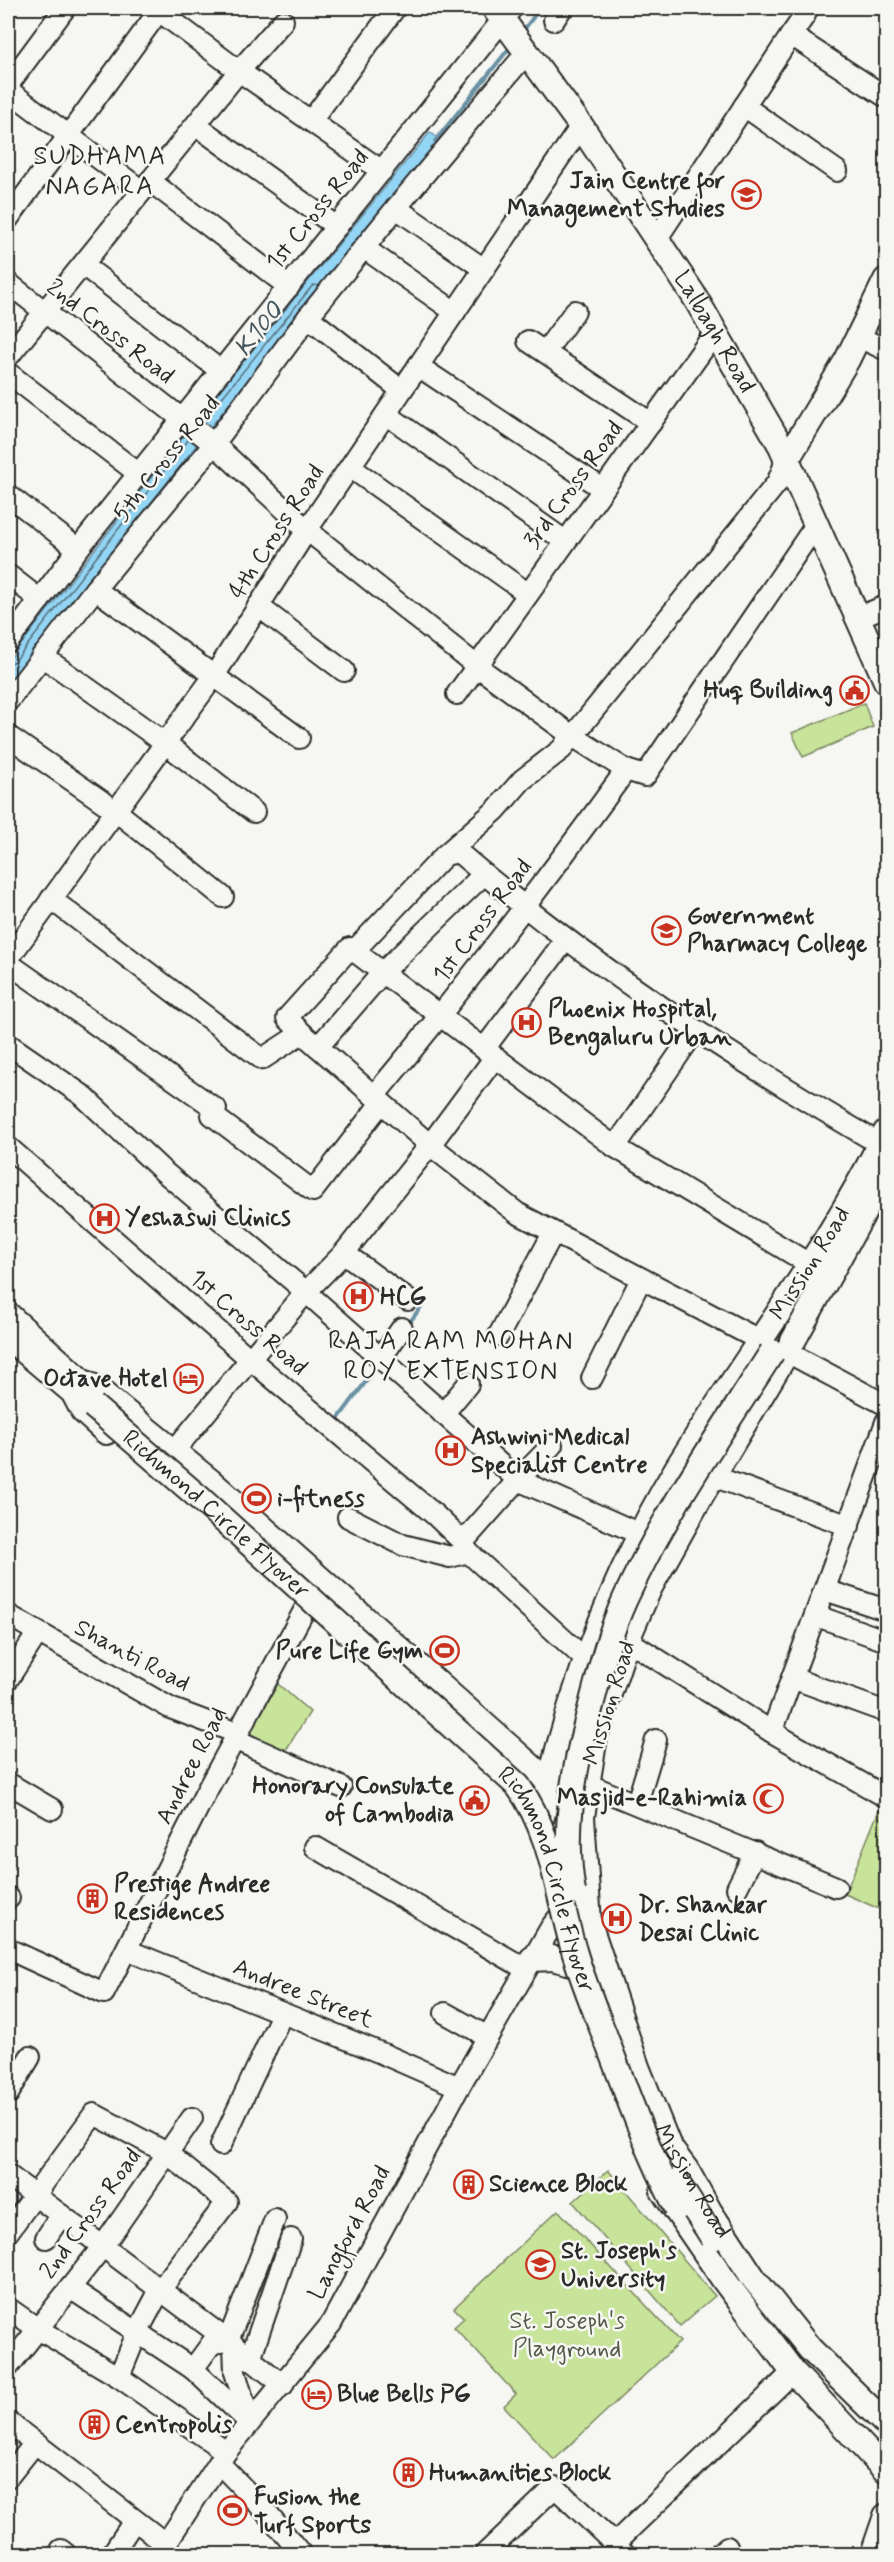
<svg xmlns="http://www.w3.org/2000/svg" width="894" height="2562" font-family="Mynerve,sans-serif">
<rect width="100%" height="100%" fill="#f6f6f2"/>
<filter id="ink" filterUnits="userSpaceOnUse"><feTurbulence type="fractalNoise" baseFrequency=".0167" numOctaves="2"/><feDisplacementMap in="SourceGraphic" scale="12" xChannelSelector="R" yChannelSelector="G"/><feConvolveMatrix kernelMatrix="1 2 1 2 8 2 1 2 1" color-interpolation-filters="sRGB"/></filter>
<g filter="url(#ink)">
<g fill="#c8e39a" stroke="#7a8762" stroke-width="1.5">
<polygon points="864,703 873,727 803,757 792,733"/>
<polygon points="278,1684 310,1712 284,1753 247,1738"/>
<polygon points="879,1810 886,1816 886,1912 845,1894"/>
<polygon points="608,2170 715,2296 680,2326 573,2202"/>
<polygon points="558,2210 680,2342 554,2460 504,2406 516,2394 454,2327 464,2318 454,2308"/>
</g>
<polygon fill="#93d5f4" stroke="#6991a4" stroke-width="1.5" points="430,132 443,142 8,694 8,661 205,408"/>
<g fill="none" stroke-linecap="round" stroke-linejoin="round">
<g stroke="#556f7b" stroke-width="1.5">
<polyline points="203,421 313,285 319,286"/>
<polyline points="211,427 251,376"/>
<polyline points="140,517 197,445"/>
<polyline points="8,664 15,661 189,439"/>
</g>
<g stroke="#6991a4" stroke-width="4">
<polyline points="523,31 540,8"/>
<polyline points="435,141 511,46"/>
<polyline points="407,1326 423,1304 414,1298"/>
<polyline points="338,1419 376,1368"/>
</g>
<defs>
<g id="minor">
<polyline points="155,8 239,71 382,171"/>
<polyline points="554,20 562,8"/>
<polyline points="791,35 805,15 807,8"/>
<polyline points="8,85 65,8"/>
<polyline points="8,90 142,191"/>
<polyline points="744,106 837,171"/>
<polyline points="311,121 395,8"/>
<polyline points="197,126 337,227"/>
<polyline points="150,181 289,287"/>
<polyline points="396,208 484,269"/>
<polyline points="8,219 161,8"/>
<polyline points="656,240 791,35 886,97"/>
<polyline points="364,248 455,312"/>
<polyline points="83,265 221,371"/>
<polyline points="8,283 214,444 307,530 478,667 571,735 626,770 645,776 815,526"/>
<polyline points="308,317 401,390"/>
<polyline points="859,337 886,350"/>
<polyline points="528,341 651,423"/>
<polyline points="545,352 575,311"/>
<polyline points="8,357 239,71 283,21"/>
<polyline points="418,366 603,489"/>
<polyline points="8,373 139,474"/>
<polyline points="386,414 565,541"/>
<polyline points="350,467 527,593"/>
<polyline points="8,495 78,549"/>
<polyline points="8,575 40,600"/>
<polyline points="95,589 299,738"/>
<polyline points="258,606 344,671"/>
<polyline points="856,618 886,606"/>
<polyline points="8,642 78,549 512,8"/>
<polyline points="42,656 165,743 254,812"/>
<polyline points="457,694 714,334"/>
<polyline points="8,701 95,589 214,444 308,317 396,208 528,51"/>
<polyline points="8,736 116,811 223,897"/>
<polyline points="573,736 777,483 786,461"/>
<polyline points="445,855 496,810 522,780 562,749 571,735"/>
<polyline points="51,899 262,1059 302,1033 430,1145 517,1213 761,1341"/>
<polyline points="354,951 615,1147 811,1265"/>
<polyline points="8,959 214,676 307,530 581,126"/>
<polyline points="8,963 216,1109 212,1115 313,1191 381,1103"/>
<path d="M 302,1033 L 287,1018 L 350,948 L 354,951 L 445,855 L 458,852 C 589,964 732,1058 880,1144"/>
<polyline points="8,1044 82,1095 163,1171 306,1292 518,1480 640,1534"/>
<polyline points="318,1047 383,972 484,874"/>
<polyline points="484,1049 566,939"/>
<path d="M 374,1096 C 462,991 545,882 626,770"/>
<polyline points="8,1147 250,1359 435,1515 463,1542 468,1552 586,1660"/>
<polyline points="615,1147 695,1031"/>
<polyline points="344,1253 408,1300"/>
<polyline points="499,1335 553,1233"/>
<polyline points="787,1352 886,1405"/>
<polyline points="381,1358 402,1328"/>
<polyline points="592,1378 641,1279"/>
<polyline points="443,1414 468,1384"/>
<polyline points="174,1451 306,1292 344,1253 430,1145 495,1057"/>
<polyline points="713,1476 849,1526"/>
<polyline points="348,1517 403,1545 450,1557 468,1552"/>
<polyline points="463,1542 518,1480 552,1445"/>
<polyline points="825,1590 886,1610"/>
<polyline points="8,1615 170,1708 237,1733"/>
<polyline points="817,1616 884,1640"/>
<polyline points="627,1640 772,1732 886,1797"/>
<polyline points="792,1678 886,1712"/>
<polyline points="8,1679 37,1634"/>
<polyline points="772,1732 886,1422"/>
<polyline points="234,1739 341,1787"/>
<polyline points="8,1783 52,1809"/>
<polyline points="587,1784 836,1887"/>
<polyline points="637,1803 656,1740"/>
<polyline points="315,1847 526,1969"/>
<polyline points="737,1888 755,1852"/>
<polyline points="8,1897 9,1898"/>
<polyline points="8,1949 104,1993 205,1794 306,1607"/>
<polyline points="127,1950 381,2053 459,2087"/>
<polyline points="445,2013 488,2037"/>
<polyline points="8,2094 30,2057"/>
<polyline points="221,2145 282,2014"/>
<polyline points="8,2175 228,2341 283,2385"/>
<polyline points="8,2232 94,2114 167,2153 227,2202 160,2290 137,2333 119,2377"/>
<polyline points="46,2238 61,2215"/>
<polyline points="70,2288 193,2369 249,2422"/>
<polyline points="8,2308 38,2329 119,2377 226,2452"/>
<polyline points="234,2345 235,2372 249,2419"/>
<polyline points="250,2359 291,2239"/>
<polyline points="8,2367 103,2246 192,2118"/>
<polyline points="193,2369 212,2343 228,2341 275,2219"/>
<polyline points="8,2422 157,2537 164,2547 165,2554"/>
<polyline points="219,2463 270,2516 301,2554"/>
<polyline points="8,2477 35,2443"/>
<polyline points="614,2544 793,2372"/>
<polyline points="61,2550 66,2554"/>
<polyline points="112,2554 134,2521"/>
<polyline points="159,2554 226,2452 331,2324 459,2087 551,1927 571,1902"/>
<polyline points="485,2554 555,2487 625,2554"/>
<polyline points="719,2554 727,2547"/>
</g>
<g id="major">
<path id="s1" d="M 494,8 L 581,126 L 693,294 L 781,446 L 886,681"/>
<polyline points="786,461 847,360 886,280"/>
<path id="s2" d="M 886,1172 L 787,1352 L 702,1494 L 649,1589 L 627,1640 L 595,1736 L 582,1817 L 589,1923 L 637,2067 L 669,2147 L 687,2171 L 710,2212 L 754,2279 L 810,2349 L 886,2424"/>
<polyline points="8,1315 81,1381 96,1388 210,1481 543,1777 561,1789"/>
<polyline points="8,1337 73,1392 83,1411 106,1432"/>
<path id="s3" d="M 542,1817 C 568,1689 621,1554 692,1444 C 758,1340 832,1242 886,1132"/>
<polyline points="532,1959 552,1958 575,1964"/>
<polyline points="663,2191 724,2280 793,2372 886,2471"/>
<polyline points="873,2554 886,2516"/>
</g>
</defs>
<use href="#minor" stroke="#2b2b2b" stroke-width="24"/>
<use href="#major" stroke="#2b2b2b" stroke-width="28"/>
<use href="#minor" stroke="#f6f6f2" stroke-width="20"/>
<use href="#major" stroke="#f6f6f2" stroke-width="24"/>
<defs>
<g id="major-bridge">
<path id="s4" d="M 93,1406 L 196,1495 L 518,1786 C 554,1836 557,1896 575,1954 C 585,1987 599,2020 611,2052 C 631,2105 651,2158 677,2208"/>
<path d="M 573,1892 C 563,1834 572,1777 587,1721 C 598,1680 607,1638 625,1599 C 664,1514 722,1431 772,1352"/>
<polyline points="676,2181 713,2238"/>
</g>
</defs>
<use href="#major-bridge" stroke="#2b2b2b" stroke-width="28" stroke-linecap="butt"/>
<use href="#major-bridge" stroke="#f6f6f2" stroke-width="24"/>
</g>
</g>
<defs>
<symbol id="university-ring" viewBox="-11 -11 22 22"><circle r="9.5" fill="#f6f6f2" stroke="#c8321e" stroke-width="1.5"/><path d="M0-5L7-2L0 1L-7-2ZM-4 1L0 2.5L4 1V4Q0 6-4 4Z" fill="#c8321e"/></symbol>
<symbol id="civic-ring" viewBox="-11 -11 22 22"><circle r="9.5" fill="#f6f6f2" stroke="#c8321e" stroke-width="1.5"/><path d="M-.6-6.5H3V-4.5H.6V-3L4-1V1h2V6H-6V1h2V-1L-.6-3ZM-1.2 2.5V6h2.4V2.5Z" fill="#c8321e"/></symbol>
<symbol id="hospital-ring" viewBox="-11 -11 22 22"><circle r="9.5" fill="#f6f6f2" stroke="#c8321e" stroke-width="1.5"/><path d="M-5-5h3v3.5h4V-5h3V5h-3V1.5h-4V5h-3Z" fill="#c8321e"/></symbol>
<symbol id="hotel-ring" viewBox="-11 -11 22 22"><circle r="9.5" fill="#f6f6f2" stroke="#c8321e" stroke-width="1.5"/><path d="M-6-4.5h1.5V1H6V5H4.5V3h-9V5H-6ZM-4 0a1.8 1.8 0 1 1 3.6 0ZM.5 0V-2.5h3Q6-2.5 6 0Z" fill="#c8321e"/></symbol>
<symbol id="stadium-ring" viewBox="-11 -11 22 22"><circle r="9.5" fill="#f6f6f2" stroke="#c8321e" stroke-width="1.5"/><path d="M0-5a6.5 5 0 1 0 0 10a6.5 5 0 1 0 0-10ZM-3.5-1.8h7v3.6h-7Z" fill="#c8321e"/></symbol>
<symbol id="mosque-ring" viewBox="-11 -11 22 22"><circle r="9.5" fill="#f6f6f2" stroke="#c8321e" stroke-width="1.5"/><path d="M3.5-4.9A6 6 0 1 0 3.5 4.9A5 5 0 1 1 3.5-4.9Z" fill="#c8321e"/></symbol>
<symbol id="building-ring" viewBox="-11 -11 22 22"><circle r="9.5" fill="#f6f6f2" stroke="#c8321e" stroke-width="1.5"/><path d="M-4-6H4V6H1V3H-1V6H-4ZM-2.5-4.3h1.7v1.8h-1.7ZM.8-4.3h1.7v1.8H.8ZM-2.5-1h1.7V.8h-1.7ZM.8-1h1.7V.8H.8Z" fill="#c8321e"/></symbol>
</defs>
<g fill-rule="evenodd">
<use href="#university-ring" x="730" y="178" width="33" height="33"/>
<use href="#civic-ring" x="838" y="674" width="33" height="33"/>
<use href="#university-ring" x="650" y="914" width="33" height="33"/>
<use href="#hospital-ring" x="510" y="1006" width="33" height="33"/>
<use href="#hospital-ring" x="88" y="1202" width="33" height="33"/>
<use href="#hospital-ring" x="342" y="1280" width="33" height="33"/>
<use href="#hotel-ring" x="172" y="1362" width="33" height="33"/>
<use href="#hospital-ring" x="434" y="1434" width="33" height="33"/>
<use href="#stadium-ring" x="240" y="1482" width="33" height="33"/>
<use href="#stadium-ring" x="428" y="1634" width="33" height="33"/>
<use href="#mosque-ring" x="752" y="1782" width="33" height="33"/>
<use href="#civic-ring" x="458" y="1784" width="33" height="33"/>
<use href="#building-ring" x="76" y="1882" width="33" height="33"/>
<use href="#hospital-ring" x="600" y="1902" width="33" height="33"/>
<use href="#building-ring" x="452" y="2168" width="33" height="33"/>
<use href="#university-ring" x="524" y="2248" width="33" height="33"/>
<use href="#hotel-ring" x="300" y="2378" width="33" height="33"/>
<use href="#building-ring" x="78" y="2408" width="33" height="33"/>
<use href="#building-ring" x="392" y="2456" width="33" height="33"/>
<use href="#stadium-ring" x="216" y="2494" width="33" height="33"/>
</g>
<g text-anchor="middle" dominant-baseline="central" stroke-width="5" stroke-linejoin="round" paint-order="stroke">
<g font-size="24" font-weight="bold" fill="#2b2b2b" stroke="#f6f6f2" text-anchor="start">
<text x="725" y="181" text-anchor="end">Jain Centre for<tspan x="725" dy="28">Management Studies</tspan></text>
<text x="833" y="690" text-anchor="end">Huq Building</text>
<text x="687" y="916">Government<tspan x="687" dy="28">Pharmacy College</tspan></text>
<text x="548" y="1009">Phoenix Hospital,<tspan x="548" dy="28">Bengaluru Urban</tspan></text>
<text x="125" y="1218">Yeshaswi Clinics</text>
<text x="380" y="1297">HCG</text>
<text x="168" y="1379" text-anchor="end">Octave Hotel</text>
<text x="471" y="1437">Ashwini Medical<tspan x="471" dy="28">Specialist Centre</tspan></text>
<text x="277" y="1499">i-fitness</text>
<text x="423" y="1651" text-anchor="end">Pure Life Gym</text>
<text x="454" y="1786" text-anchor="end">Honorary Consulate<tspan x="454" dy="28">of Cambodia</tspan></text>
<text x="747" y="1798" text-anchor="end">Masjid-e-Rahimia</text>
<text x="114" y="1884">Prestige Andree<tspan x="114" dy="28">Residences</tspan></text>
<text x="638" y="1905">Dr. Shankar<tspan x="638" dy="28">Desai Clinic</tspan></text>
<text x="489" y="2184">Science Block</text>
<text x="561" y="2251">St. Joseph's<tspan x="561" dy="28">University</tspan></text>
<text x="337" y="2394">Blue Bells PG</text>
<text x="115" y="2425">Centropolis</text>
<text x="429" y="2473">Humanities Block</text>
<text x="254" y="2497">Fusion the<tspan x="254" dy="28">Turf Sports</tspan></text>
</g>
<g font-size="24" fill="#2b2b2b" stroke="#f6f6f2">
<text transform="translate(318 210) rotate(-51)">1st Cross Road</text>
<text transform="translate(110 332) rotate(38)">2nd Cross Road</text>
<text stroke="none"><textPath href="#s1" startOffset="392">Lalbagh Road</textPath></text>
<text transform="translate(167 459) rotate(-51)">5th Cross Road</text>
<text transform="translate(574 485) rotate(-54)">3rd Cross Road</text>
<text transform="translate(277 532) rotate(-57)">4th Cross Road</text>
<text transform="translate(483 921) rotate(-53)">1st Cross Road</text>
<text stroke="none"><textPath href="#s3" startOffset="620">Mission Road</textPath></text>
<text transform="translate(248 1323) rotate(41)">1st Cross Road</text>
<text stroke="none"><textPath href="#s4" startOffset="164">Richmond Circle Flyover</textPath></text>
<text transform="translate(132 1656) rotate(28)">Shanti Road</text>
<text transform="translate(610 1703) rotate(-73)">Mission Road</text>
<text transform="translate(192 1766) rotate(-63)">Andree Road</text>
<text stroke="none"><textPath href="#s4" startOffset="668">Richmond Circle Flyover</textPath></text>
<text transform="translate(303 1994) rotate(22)">Andree Street</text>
<text stroke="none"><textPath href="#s2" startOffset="1104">Mission Road</textPath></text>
<text transform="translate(91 2214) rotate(-54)">2nd Cross Road</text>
<text transform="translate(350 2233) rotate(-62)">Langford Road</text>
</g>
<g font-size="24" fill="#525947" stroke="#f6f6f2">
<text x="567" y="2321">St. Joseph's<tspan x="567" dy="28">Playground</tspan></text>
</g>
<g font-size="26" letter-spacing="1.5" fill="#2b2b2b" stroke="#f6f6f2">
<text x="100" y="157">SUDHAMA<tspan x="100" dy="30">NAGARA</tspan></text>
<text x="451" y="1342">RAJA RAM MOHAN<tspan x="451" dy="30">ROY EXTENSION</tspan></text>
</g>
<g font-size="26" font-style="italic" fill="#45565d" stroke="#f6f6f2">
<text transform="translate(259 330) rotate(-51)">K100</text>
</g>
</g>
<rect width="894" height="2562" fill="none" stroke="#f6f6f2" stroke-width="30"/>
<rect x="15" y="15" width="864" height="2532" fill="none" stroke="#2b2b2b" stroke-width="2" filter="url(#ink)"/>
</svg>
